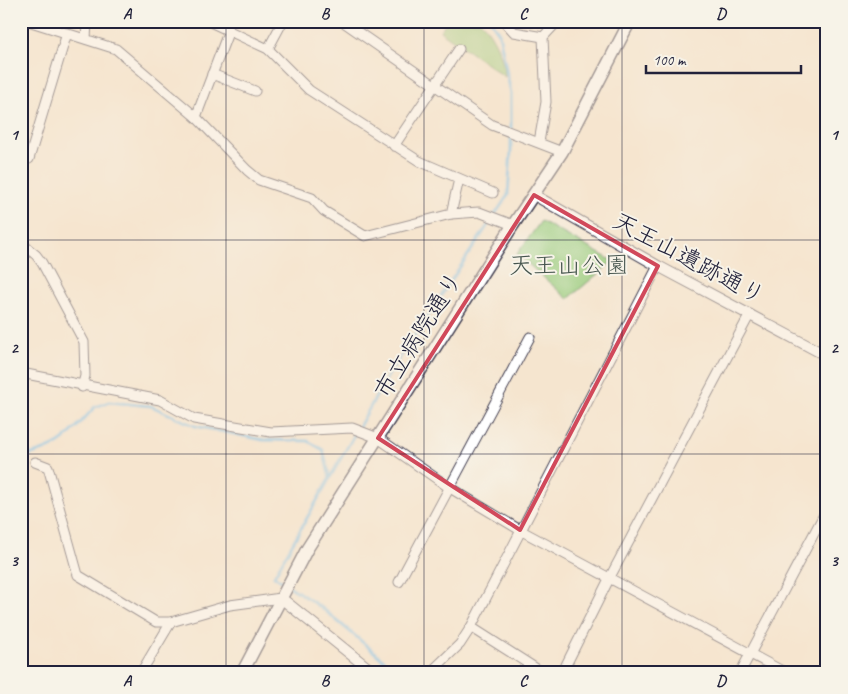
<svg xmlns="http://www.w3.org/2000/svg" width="848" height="694" font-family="Caveat,'Klee One',sans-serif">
<rect width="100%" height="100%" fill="#f7f3e8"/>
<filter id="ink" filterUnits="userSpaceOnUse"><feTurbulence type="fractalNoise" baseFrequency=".02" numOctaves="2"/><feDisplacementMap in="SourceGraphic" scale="10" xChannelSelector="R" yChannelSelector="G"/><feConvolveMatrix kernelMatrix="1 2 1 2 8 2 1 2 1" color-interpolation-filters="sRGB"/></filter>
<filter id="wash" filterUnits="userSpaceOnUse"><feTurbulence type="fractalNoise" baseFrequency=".0096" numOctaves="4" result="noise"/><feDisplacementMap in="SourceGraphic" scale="20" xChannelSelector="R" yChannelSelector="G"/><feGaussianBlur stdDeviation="1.12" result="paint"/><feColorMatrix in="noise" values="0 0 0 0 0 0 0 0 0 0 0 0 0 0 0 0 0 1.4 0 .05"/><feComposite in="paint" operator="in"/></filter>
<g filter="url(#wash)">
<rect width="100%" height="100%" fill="#f5e5cf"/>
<g fill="#9acb7b" stroke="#5e765b">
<path d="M 447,21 L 480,21 C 493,33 505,60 505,77 L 440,31 Z"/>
<polygon points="541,221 613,261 568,299 517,254"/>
</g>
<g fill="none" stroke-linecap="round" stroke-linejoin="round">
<g stroke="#74beed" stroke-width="3">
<path d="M 21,457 C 65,446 65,439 95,407 L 109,402 L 151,406 L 195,426 L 263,440 L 308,441 L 323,450 L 330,478"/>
<polyline points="399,673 322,608 274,576 389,374 508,195 511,150 511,94 499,33 491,21"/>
</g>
</g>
</g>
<g filter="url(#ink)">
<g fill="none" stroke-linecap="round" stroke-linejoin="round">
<defs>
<g id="minor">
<polyline points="28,21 116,49 196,117 247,170 259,180 312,198 324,211 365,236 451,214 479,212 513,225"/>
<polyline points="208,21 268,49 309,90 419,161 493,193"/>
<polyline points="342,21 492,125 562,152"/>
<polyline points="504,21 514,32 543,37"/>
<polyline points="86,39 87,21"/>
<polyline points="268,49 283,21"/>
<polyline points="212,74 255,91"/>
<polyline points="196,117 229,30"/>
<polyline points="539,142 546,102 543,37 558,21"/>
<polyline points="394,146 459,49"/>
<polyline points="29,159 67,33"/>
<polyline points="451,214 459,179"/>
<polyline points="21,243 36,255 42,263 84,342 85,376 82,387"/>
<polyline points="21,373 160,400 194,419 271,432 352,428 378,438 450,488 520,530 786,673"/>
<polyline points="35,462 48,467 78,575 156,622 171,622 230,605 281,598"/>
<polyline points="399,582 530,337"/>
<polyline points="471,627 543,673"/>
<polyline points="144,673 143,669 171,622"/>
<polyline points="430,673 460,644 471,627 658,266"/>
<polyline points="562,673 609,579 750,314"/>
<polyline points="740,673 827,509"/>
</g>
<g id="tertiary">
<polyline points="534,195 658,266 827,356"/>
<polyline points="281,598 374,673"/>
</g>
<polyline id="secondary" points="242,673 307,549 513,225 562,152 630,21"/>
</defs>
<use href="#minor" stroke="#423f51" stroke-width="11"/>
<use href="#tertiary" stroke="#423f51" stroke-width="12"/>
<use href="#secondary" stroke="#423f51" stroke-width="14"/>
<use href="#minor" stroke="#fff" stroke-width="9"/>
<use href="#tertiary" stroke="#fff" stroke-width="10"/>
<use href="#secondary" stroke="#fff" stroke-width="11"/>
</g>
</g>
<path d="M0 0H848V694H0ZM 534,195 L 658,266 L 520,530 L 378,438 Z" fill="#f5e5cf" fill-opacity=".55" fill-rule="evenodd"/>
<path fill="none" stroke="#d1495b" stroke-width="4" stroke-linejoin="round" d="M 534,195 L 658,266 L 520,530 L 378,438 Z"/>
<path fill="none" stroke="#22223b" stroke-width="1" stroke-opacity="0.55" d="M 226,21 L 226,673M 424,21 L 424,673M 622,21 L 622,673M 21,240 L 827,240M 21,454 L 827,454"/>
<g text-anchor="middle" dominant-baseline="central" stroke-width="4" stroke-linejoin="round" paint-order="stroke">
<g font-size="24" fill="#22223b" stroke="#f7f3e8">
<text transform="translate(689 258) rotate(28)">天王山遺跡通り</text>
<text transform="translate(418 335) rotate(-58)">市立病院通り</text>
</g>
<g font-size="24" fill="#46554e" stroke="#f7f3e8">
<text x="569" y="265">天王山公園</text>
</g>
</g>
<rect width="848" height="694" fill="none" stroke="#f7f3e8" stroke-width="55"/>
<path d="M646 65v8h155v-8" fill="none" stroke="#22223b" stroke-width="2.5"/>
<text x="653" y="65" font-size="15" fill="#22223b" stroke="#f7f3e8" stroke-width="4" paint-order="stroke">100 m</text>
<rect x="28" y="28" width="792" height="638" fill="none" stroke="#22223b" stroke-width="2"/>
<g font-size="16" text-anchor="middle" font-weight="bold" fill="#22223b">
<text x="127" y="19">A</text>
<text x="325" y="19">B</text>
<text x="523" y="19">C</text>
<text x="721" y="19">D</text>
<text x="14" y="140">1</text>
<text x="834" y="140">1</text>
<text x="14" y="353">2</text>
<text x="834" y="353">2</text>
<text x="14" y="566">3</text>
<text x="834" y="566">3</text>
<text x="127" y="686">A</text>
<text x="325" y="686">B</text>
<text x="523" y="686">C</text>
<text x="721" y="686">D</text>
</g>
</svg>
